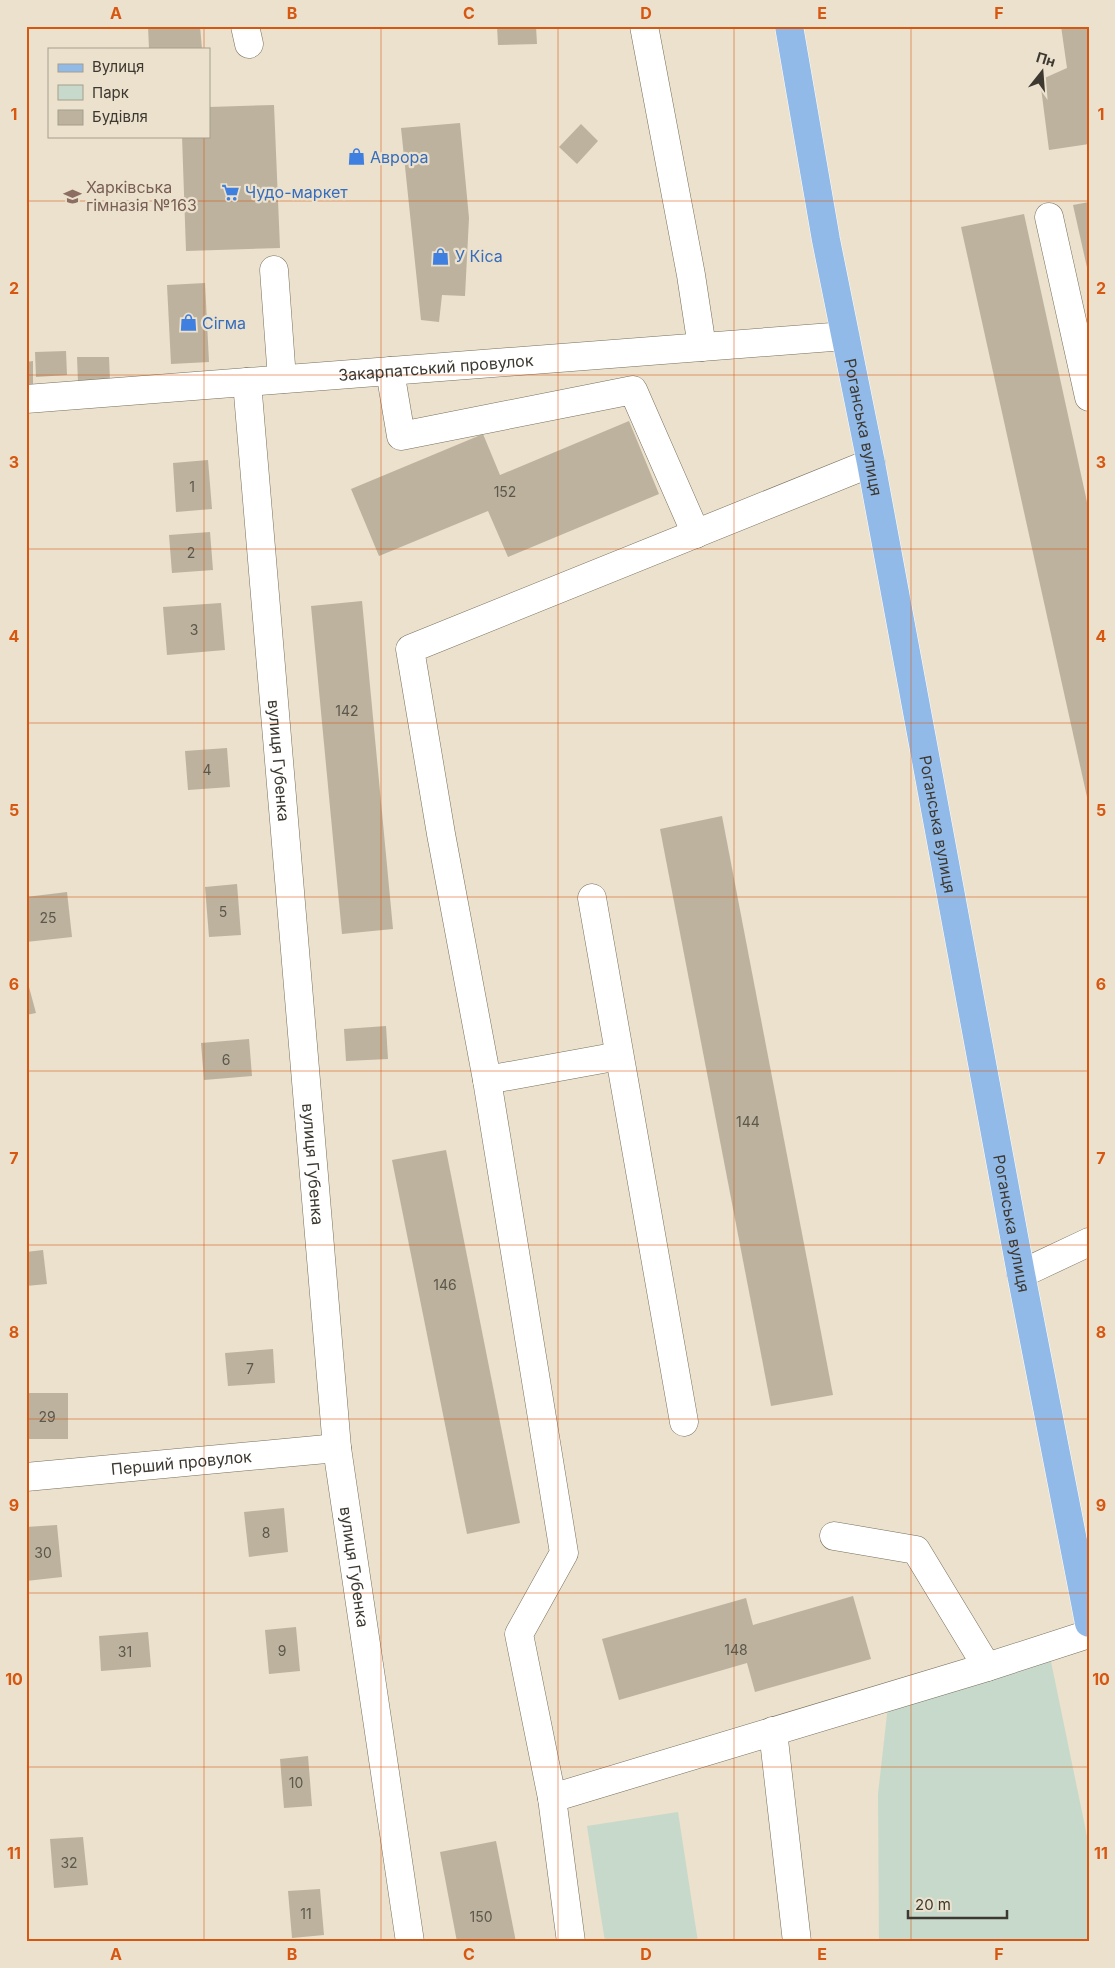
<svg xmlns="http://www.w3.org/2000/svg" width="1115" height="1968" font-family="Inter,sans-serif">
<rect width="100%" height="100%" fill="#ebe1cc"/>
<g fill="#c6d9ca">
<polygon points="1048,1647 1089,1846 1089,1942 879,1942 878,1794 889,1697"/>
<polygon points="678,1812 698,1942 605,1942 587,1826"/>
</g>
<g fill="#bcb29e">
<polygon points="148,26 200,26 202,49 149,49"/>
<polygon points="497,26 536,26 537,44 498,45"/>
<polygon points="1061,26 1089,26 1089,144 1049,150 1040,80 1067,68"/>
<polygon points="274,105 280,248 186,251 182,136 209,136 209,107"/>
<polygon points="460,123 469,218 465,296 442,295 439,322 421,320 401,128"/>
<polygon points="581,124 598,141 577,164 559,147"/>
<polygon points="1089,202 1089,272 1088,272 1073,205"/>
<polygon points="1024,214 1089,511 1089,806 961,227"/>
<polygon points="205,283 209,362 171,364 167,285"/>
<polygon points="66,351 67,375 36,377 35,352"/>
<polygon points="77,357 109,357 110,381 78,382"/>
<polygon points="33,361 33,386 26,386 26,362"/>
<polygon points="629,421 659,494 508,557 488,511 379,556 351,489 483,434 500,475"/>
<polygon points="208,460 212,509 176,512 173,463"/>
<polygon points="210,532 213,570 172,573 169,535"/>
<polygon points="362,601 393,929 342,934 311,606"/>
<polygon points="221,603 225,650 167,655 163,607"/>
<polygon points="227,748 230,787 188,790 185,751"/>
<polygon points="722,816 833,1395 771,1406 660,829"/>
<polygon points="237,884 241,935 209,937 205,887"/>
<polygon points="67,892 72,937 26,942 26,897"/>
<polygon points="26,976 36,1013 26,1015"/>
<polygon points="386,1026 388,1059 346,1061 344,1029"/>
<polygon points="249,1039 252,1076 204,1080 201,1043"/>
<polygon points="446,1150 520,1523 467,1534 392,1160"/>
<polygon points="43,1250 47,1284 26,1286 26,1252"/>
<polygon points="273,1349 275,1383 228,1386 225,1353"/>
<rect x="26" y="1393" width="42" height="46"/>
<polygon points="284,1508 288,1552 249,1557 244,1512"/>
<polygon points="57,1525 62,1577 26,1581 26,1527"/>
<polygon points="853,1596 871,1659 755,1692 747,1663 619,1700 602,1639 746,1598 753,1625"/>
<polygon points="296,1627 300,1671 269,1674 265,1630"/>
<polygon points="148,1632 151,1667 101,1671 99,1636"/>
<polygon points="308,1756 312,1806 284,1808 280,1759"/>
<polygon points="83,1837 88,1885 54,1888 50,1839"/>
<polygon points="496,1841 516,1942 457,1942 440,1852"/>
<polygon points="320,1889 324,1935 292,1938 288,1891"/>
</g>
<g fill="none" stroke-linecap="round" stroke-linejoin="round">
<defs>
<g id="minor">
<polyline points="245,26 249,44"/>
<polyline points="644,26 691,275 702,347"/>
<polyline points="1049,217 1089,397"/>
<polyline points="274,270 282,379"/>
<polyline points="390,371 401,436 633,390 696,534"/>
<path id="s1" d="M 247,382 L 337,1448 L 410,1942"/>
<path id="s2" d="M 26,399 L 845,336"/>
<polyline points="592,898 684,1422"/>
<polyline points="487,1080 619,1056"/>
<polyline points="1021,1274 1089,1242"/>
<path id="s3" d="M 26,1477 L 337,1448"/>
<polyline points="834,1536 916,1550 987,1667"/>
<polyline points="773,1731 797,1942"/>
<polyline points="552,1798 519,1634 564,1553 487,1080 441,834 410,649 871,463"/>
<polyline points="571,1942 552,1798 987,1667 1089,1634"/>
</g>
<g id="major">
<path id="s4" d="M 789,26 L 826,240 L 871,463 L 1021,1274 L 1089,1623"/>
</g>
</defs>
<use href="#minor" stroke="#786f5c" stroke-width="29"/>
<use href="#major" stroke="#fff" stroke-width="29"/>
<use href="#minor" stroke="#fff" stroke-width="28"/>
<use href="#major" stroke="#92bae8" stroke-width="28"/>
</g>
<path fill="none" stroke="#d75610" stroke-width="1" stroke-opacity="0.55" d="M 204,26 L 204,49M 381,26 L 381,1942M 558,26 L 558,1942M 734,26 L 734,1942M 911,26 L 911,1942M 204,136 L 204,1942M 26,201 L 1089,201M 26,375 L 1089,375M 26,549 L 1089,549M 26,723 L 1089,723M 26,897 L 1089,897M 26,1071 L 1089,1071M 26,1245 L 1089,1245M 26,1419 L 1089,1419M 26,1593 L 1089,1593M 26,1767 L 1089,1767"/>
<defs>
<symbol id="shop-bare" viewBox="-9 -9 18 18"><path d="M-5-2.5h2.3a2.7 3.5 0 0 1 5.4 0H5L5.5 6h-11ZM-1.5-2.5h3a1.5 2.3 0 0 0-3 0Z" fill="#3f7fe0" stroke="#ebe1cc" stroke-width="2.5" paint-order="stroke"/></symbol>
<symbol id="supermarket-bare" viewBox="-9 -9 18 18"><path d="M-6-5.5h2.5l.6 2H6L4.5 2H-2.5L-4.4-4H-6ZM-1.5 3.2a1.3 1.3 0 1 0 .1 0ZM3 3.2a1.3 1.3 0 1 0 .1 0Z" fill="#3f7fe0" stroke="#ebe1cc" stroke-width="2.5" paint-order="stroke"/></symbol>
<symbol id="school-bare" viewBox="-9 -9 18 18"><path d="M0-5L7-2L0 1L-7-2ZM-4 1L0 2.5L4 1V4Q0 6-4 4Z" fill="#8d6e63" stroke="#ebe1cc" stroke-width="2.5" paint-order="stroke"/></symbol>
</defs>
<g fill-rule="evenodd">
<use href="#shop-bare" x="344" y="144" width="25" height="25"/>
<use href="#supermarket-bare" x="218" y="180" width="25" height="25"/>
<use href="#school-bare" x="60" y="184" width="25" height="25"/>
<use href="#shop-bare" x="428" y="244" width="25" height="25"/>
<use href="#shop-bare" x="176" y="310" width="25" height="25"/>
</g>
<g text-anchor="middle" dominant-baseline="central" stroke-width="4.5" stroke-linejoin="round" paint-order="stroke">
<g font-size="14" fill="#5d574c">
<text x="192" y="486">1</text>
<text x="505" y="491">152</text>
<text x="191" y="552">2</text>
<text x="194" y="629">3</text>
<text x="347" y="710">142</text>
<text x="207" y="769">4</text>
<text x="223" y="911">5</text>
<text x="48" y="917">25</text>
<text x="226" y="1059">6</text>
<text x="748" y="1121">144</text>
<text x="445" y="1284">146</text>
<text x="250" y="1368">7</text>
<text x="47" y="1416">29</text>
<text x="266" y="1532">8</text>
<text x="43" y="1552">30</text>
<text x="736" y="1649">148</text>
<text x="282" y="1650">9</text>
<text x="125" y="1651">31</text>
<text x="296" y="1782">10</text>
<text x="69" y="1862">32</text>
<text x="306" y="1913">11</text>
<text x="481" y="1916">150</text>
</g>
<g font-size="16" fill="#366cbe" stroke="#ebe1cc" text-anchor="start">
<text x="370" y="157">Аврора</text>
<text x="245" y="192">Чудо-маркет</text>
<text x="455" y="256">У Кіса</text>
<text x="202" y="323">Сігма</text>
</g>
<g font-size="16" fill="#785e54" stroke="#ebe1cc" text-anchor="start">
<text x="86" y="187">Харківська<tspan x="86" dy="18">гімназія №163</tspan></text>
</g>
<g font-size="16" fill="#3d3931" stroke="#ebe1cc">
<text stroke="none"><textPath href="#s2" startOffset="411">Закарпатський провулок</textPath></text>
<text stroke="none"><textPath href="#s4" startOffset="408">Роганська вулиця</textPath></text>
<text stroke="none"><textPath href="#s1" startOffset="380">вулиця Губенка</textPath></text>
<text stroke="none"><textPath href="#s4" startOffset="812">Роганська вулиця</textPath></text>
<text stroke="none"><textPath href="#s1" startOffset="785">вулиця Губенка</textPath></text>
<text stroke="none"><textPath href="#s4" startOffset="1218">Роганська вулиця</textPath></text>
<text stroke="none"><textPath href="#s3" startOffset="156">Перший провулок</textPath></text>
<text stroke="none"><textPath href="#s1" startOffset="1190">вулиця Губенка</textPath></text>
</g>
</g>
<rect width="1115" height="1968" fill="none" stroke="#ebe1cc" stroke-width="55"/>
<rect x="48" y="48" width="162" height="90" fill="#ebe1cc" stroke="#a59e8e"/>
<rect x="58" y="64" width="25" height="8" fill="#92bae8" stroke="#a59e8e"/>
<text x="92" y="72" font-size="15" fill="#3d3931">Вулиця</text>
<rect x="58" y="85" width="25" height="15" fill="#c6d9ca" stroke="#a59e8e"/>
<text x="92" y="98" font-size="15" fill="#3d3931">Парк</text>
<rect x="58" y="110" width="25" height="15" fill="#bcb29e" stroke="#a59e8e"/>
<text x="92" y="122" font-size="15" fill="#3d3931">Будівля</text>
<g transform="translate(1042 72) rotate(17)" stroke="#ebe1cc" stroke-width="4" paint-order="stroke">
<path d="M0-4L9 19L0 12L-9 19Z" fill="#3d3931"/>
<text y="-8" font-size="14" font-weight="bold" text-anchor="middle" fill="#3d3931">Пн</text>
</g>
<path d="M908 1910v8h99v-8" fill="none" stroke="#3d3931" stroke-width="2.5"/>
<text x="915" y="1910" font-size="15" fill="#3d3931" stroke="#ebe1cc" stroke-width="4" paint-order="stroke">20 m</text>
<rect x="28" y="28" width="1060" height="1912" fill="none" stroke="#d75610" stroke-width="2"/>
<g font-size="16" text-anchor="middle" font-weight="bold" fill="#d75610">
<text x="116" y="19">A</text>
<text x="292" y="19">B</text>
<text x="469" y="19">C</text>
<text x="646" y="19">D</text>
<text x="822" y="19">E</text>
<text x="999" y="19">F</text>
<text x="14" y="120">1</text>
<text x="1101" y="120">1</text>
<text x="14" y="294">2</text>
<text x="1101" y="294">2</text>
<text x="14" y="468">3</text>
<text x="1101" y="468">3</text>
<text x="14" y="642">4</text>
<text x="1101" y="642">4</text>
<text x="14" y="816">5</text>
<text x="1101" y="816">5</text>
<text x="14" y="990">6</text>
<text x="1101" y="990">6</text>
<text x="14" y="1164">7</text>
<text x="1101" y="1164">7</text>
<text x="14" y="1338">8</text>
<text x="1101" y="1338">8</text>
<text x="14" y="1511">9</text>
<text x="1101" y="1511">9</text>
<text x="14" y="1685">10</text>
<text x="1101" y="1685">10</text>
<text x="14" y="1859">11</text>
<text x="1101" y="1859">11</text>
<text x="116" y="1960">A</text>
<text x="292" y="1960">B</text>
<text x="469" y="1960">C</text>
<text x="646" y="1960">D</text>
<text x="822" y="1960">E</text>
<text x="999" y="1960">F</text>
</g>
</svg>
